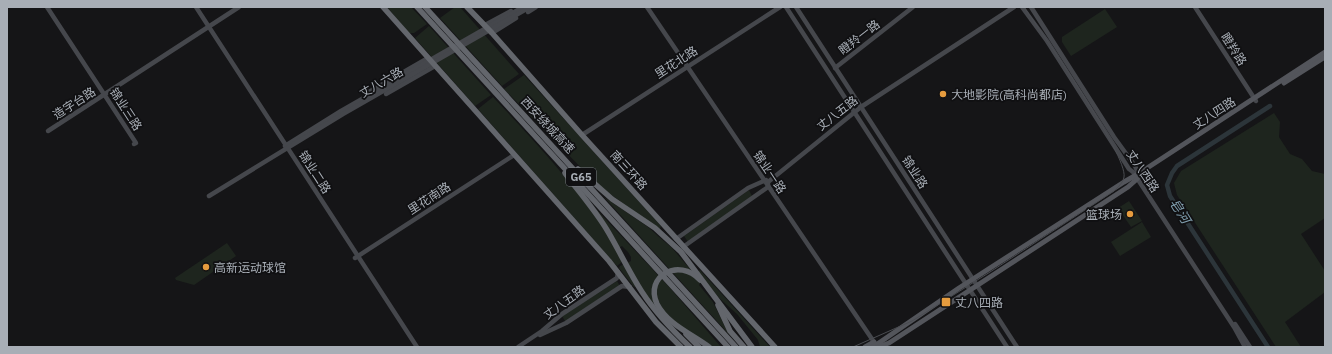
<svg xmlns="http://www.w3.org/2000/svg" width="1332" height="354" font-family="'IBM Plex Sans','Noto Sans SC',sans-serif">
<rect width="100%" height="100%" fill="#151517"/>
<g fill="#1e251e">
<polygon points="387,7 411,7 427,24 414,33 409,33"/>
<polygon points="455,7 460,7 519,74 502,86 440,18"/>
<polygon points="1105,9 1117,27 1071,56 1062,42 1062,37"/>
<polygon points="429,26 491,95 475,106 415,38"/>
<polygon points="524,75 661,226 660,229 659,230 598,185 504,89"/>
<path d="M 493,97 C 530,136 567,176 598,220 C 608,233 615,248 622,262 L 617,266 L 478,109 Z"/>
<polygon points="1274,113 1280,122 1279,137 1290,154 1302,159 1312,171 1325,174 1325,218 1301,234 1325,271 1325,292 1285,322 1301,347 1276,347 1177,195 1174,183 1181,171"/>
<polygon points="749,190 752,196 688,242 684,236"/>
<polygon points="604,197 648,227 659,237 672,248 701,282 699,285 713,302 726,329 735,341"/>
<polygon points="1129,201 1142,221 1131,227 1118,208"/>
<polygon points="596,209 670,288 721,347 711,347 665,320 639,285 634,287 619,268 620,266 631,261 631,257 628,252 622,246 618,248 596,210"/>
<polygon points="1142,222 1151,237 1120,256 1111,242"/>
<polygon points="227,243 236,256 194,285 176,280 175,278"/>
<polygon points="700,270 770,347 760,347 758,340 737,314 719,298 698,272"/>
<polygon points="617,281 620,286 565,321 562,316"/>
</g>
<g fill="none" stroke-linecap="round" stroke-linejoin="round">
<polyline stroke="#2c353a" stroke-width="4.5" points="1268,347 1170,196 1167,185 1172,173 1177,166 1270,106"/>
<g stroke="#45474c" stroke-width="4.5">
<polyline points="47,7 136,143 134,144"/>
<polyline points="196,7 417,347"/>
<polyline points="647,7 876,345"/>
<polyline points="786,7 1007,347"/>
<polyline points="796,7 1017,347"/>
<polyline points="1022,7 1047,41 1129,169 1133,172 1234,327 1245,347"/>
<polyline points="1031,7 1114,137 1135,166 1140,177"/>
<polyline points="1195,7 1256,101"/>
<polyline points="528,12 536,7"/>
<polyline points="485,25 511,11"/>
<polyline points="492,33 516,18"/>
<polyline points="835,68 913,7"/>
<polyline points="369,92 428,58"/>
<polyline points="386,94 435,66"/>
<polyline points="48,131 239,7"/>
<polyline points="582,135 780,7"/>
<polyline points="285,146 341,111 523,7"/>
<polyline points="209,196 343,114 530,7"/>
<polyline points="676,239 748,188 766,180"/>
<polyline points="683,247 768,187 768,182 861,107 1014,7"/>
<polyline points="355,258 514,155"/>
<polyline points="1235,324 1250,347"/>
<polyline points="540,335 566,323 622,286 630,287"/>
<polyline points="518,347 542,331 562,314 617,278 618,272"/>
</g>
<g stroke="#53555b" stroke-width="5">
<polyline points="1284,83 1325,57"/>
<polyline points="865,347 874,342"/>
<polyline points="873,347 959,288 1124,182 1138,174 1325,52"/>
<polyline points="878,347 889,343 1128,187 1137,179"/>
</g>
<g stroke="#63666c" stroke-width="5.5">
<polyline points="383,7 609,261 656,322 681,347"/>
<polyline points="417,7 728,347"/>
<polyline points="425,7 736,347"/>
<polyline points="467,7 492,33 582,135 775,347"/>
<polyline points="578,169 612,199 655,228 681,252 752,347"/>
<path d="M 565,173 C 579,192 595,210 607,230 C 619,250 629,272 642,292 C 655,312 672,330 690,347"/>
<path d="M 700,280 C 679,257 644,276 657,304 C 668,325 692,334 709,347"/>
<polyline points="718,305 730,331 744,347"/>
<polyline points="686,334 699,347"/>
</g>
<path stroke="#4a4c51" stroke-width="1" d="M 853,347 L 912,321 L 990,272 L 1114,191 C 1118,187 1123,183 1124,177 C 1128,155 1041,32 1024,7"/>
</g>
<g fill="#e69c3e" stroke="#101012" stroke-width="1.5">
<circle cx="943" cy="94" r="4"/>
<circle cx="1130" cy="214" r="4"/>
<circle cx="206" cy="267" r="4"/>
<rect x="941" y="297" width="10" height="10" rx="2"/>
</g>
<g text-anchor="middle" dominant-baseline="central" stroke-width="3.5" stroke-linejoin="round" paint-order="stroke">
<rect fill="#101012" stroke="#7a7f85" stroke-width="1" x="566" y="168" width="30" height="18" rx="3"/>
<g font-size="11" font-weight="bold" fill="#a8aeb6">
<text x="581" y="177">G65</text>
</g>
<g font-size="12" fill="#a8aeb6" stroke="#101012">
<text transform="translate(859 37) rotate(-38)">瞪羚一路</text>
<text transform="translate(1234 49) rotate(57)">瞪羚路</text>
<text transform="translate(676 62) rotate(-33)">里花北路</text>
<text transform="translate(381 82) rotate(-30)">丈八六路</text>
<text transform="translate(74 103) rotate(-33)">造字台路</text>
<text transform="translate(126 109) rotate(57)">锦业三路</text>
<text transform="translate(837 113) rotate(-38)">丈八五路</text>
<text transform="translate(1214 113) rotate(-33)">丈八四路</text>
<text transform="translate(548 125) rotate(47)">西安绕城高速</text>
<text transform="translate(629 170) rotate(48)">南三环路</text>
<text transform="translate(1143 171) rotate(56)">丈八西路</text>
<text transform="translate(315 172) rotate(57)">锦业二路</text>
<text transform="translate(770 172) rotate(56)">锦业一路</text>
<text transform="translate(915 172) rotate(57)">锦业路</text>
<text transform="translate(429 198) rotate(-33)">里花南路</text>
<text transform="translate(564 302) rotate(-36)">丈八五路</text>
</g>
<g font-size="12" fill="#a8aeb6" stroke="#101012" text-anchor="start">
<text x="951" y="94">大地影院(高科尚都店)</text>
<text x="1122" y="214" text-anchor="end">篮球场</text>
<text x="214" y="267">高新运动球馆</text>
<text x="955" y="302">丈八四路</text>
</g>
<g font-size="13" font-style="italic" fill="#819faf" stroke="#101012">
<text transform="translate(1180 211) rotate(58)">皂河</text>
</g>
</g>
<rect width="1332" height="354" fill="none" stroke="#a8aeb6" stroke-width="16"/>
</svg>
